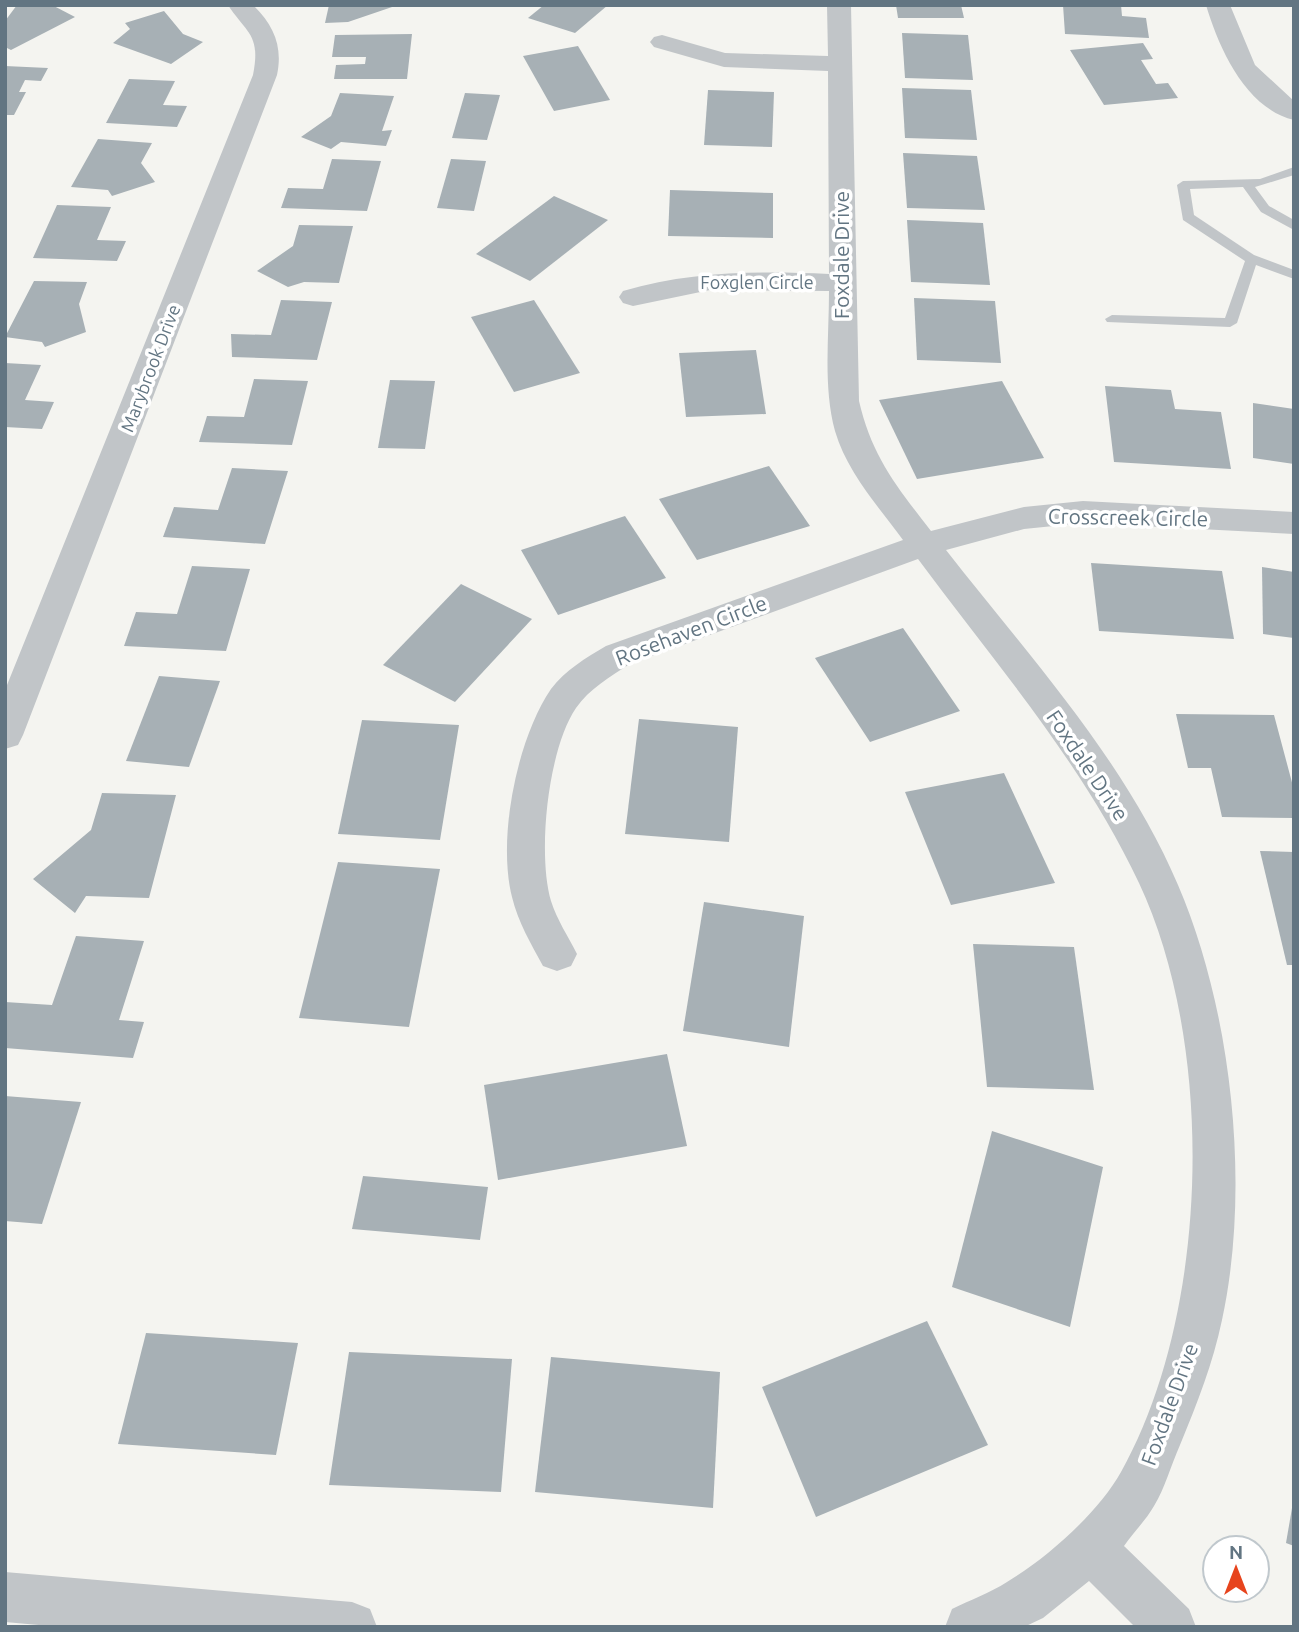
<svg xmlns="http://www.w3.org/2000/svg" width="1299" height="1632" font-family="Ubuntu,sans-serif">
<rect width="100%" height="100%" fill="#f4f4f0"/>
<g fill="#a7b0b5">
<polygon points="17,5 52,5 75,17 11,50 5,47 5,21"/>
<polygon points="329,5 395,5 395,6 348,22 325,23"/>
<polygon points="544,5 608,5 575,33 528,18"/>
<polygon points="896,5 961,5 964,18 898,18"/>
<polygon points="1063,5 1121,5 1122,16 1146,18 1149,38 1065,34"/>
<polygon points="164,11 183,34 203,42 171,64 113,43 130,29 125,23"/>
<polygon points="902,33 968,35 973,80 905,78"/>
<polygon points="412,34 407,79 334,79 336,65 365,64 366,57 332,57 335,35"/>
<polygon points="1143,43 1153,59 1141,60 1156,84 1168,83 1178,98 1104,105 1070,50"/>
<polygon points="578,46 610,100 554,111 523,56"/>
<polygon points="5,66 48,68 41,81 25,80 19,92 26,92 14,115 5,115"/>
<polygon points="129,79 175,81 163,105 187,106 177,127 106,123"/>
<polygon points="902,88 971,90 977,140 905,138"/>
<polygon points="708,90 774,92 772,147 704,145"/>
<polygon points="340,93 394,96 382,131 392,130 386,146 341,142 331,149 301,137 331,116"/>
<polygon points="465,93 500,95 487,140 452,138"/>
<polygon points="98,139 152,143 141,163 155,182 112,196 108,190 71,187"/>
<polygon points="903,153 977,156 985,210 907,208"/>
<polygon points="332,159 381,161 367,211 281,208 288,188 323,189"/>
<polygon points="451,159 486,161 474,211 437,208"/>
<polygon points="670,190 773,193 773,238 668,236"/>
<polygon points="554,196 608,220 530,281 476,254"/>
<polygon points="57,205 111,207 97,240 126,241 117,261 33,258"/>
<polygon points="907,220 983,223 990,285 911,282"/>
<polygon points="299,225 353,226 339,283 304,282 288,287 257,271 293,246"/>
<polygon points="34,281 87,282 79,304 86,332 45,347 42,342 5,337"/>
<polygon points="914,298 995,301 1001,363 917,360"/>
<polygon points="281,300 332,302 317,360 232,357 231,334 271,335"/>
<polygon points="534,300 580,373 514,392 471,317"/>
<polygon points="756,350 766,414 686,417 679,353"/>
<polygon points="5,363 41,365 25,400 54,402 42,429 5,427"/>
<polygon points="254,379 308,381 292,445 199,442 207,416 244,417"/>
<polygon points="390,380 435,381 425,449 378,448"/>
<polygon points="1002,381 1044,458 917,479 879,400"/>
<polygon points="1105,386 1171,390 1175,409 1221,412 1231,469 1114,462"/>
<polygon points="1253,403 1294,409 1294,464 1253,458"/>
<polygon points="769,466 810,526 697,560 659,499"/>
<polygon points="232,468 288,471 265,544 163,537 174,507 218,510"/>
<polygon points="625,516 666,578 558,615 521,550"/>
<polygon points="1091,563 1222,571 1234,639 1099,631"/>
<polygon points="192,566 250,569 226,651 124,646 136,612 177,614"/>
<polygon points="1262,567 1294,572 1294,638 1263,634"/>
<polygon points="461,584 532,619 455,702 383,665"/>
<polygon points="903,628 960,711 870,742 815,658"/>
<polygon points="159,676 220,681 189,767 126,761"/>
<polygon points="1176,714 1274,715 1294,790 1294,818 1222,817 1211,768 1188,768"/>
<polygon points="639,719 738,727 729,842 625,834"/>
<polygon points="362,720 459,725 440,840 338,834"/>
<polygon points="1004,773 1055,883 951,905 905,792"/>
<polygon points="102,793 176,795 149,898 86,896 75,913 33,879 91,830"/>
<polygon points="1260,851 1294,852 1294,965 1287,965"/>
<polygon points="338,862 440,869 409,1027 299,1018"/>
<polygon points="704,902 804,916 789,1047 683,1031"/>
<polygon points="76,936 144,941 119,1020 144,1022 133,1058 5,1048 5,1002 52,1005"/>
<polygon points="973,944 1074,947 1094,1090 987,1087"/>
<polygon points="667,1054 687,1146 498,1180 484,1085"/>
<polygon points="5,1096 81,1102 42,1224 5,1221"/>
<polygon points="992,1131 1103,1167 1070,1327 952,1287"/>
<polygon points="363,1176 488,1187 480,1240 352,1229"/>
<polygon points="927,1321 988,1445 816,1517 762,1387"/>
<polygon points="146,1333 298,1343 276,1455 118,1444"/>
<polygon points="349,1352 512,1359 501,1492 329,1485"/>
<polygon points="551,1357 720,1372 713,1508 535,1492"/>
<polygon points="1292,1508 1294,1509 1294,1546 1286,1543"/>
</g>
<g fill="none" stroke-linecap="round" stroke-linejoin="round">
<polygon fill="#c1c5c8" fill-rule="evenodd" points="1294,167 1294,175 1255,187 1269,206 1294,220 1294,230 1261,212 1243,187 1190,189 1194,215 1254,255 1294,270 1294,279 1256,265 1237,323 1230,327 1107,322 1105,319 1112,315 1225,318 1245,261 1183,220 1177,185 1183,181 1260,179"/>
<g fill="#c1c5c8" fill-rule="evenodd">
<path d="M 228,5 L 253,5 C 274,25 283,47 277,75 L 23,735 L 18,745 L 5,749 L 5,690 L 253,75 C 261,34 247,34 228,5 Z"/>
<path d="M 827,5 L 851,5 L 859,401 C 872,457 897,487 931,531 L 1024,507 L 1083,501 L 1294,512 L 1294,534 L 1083,523 L 1024,529 L 946,550 C 1029,656 1125,760 1178,885 C 1232,1011 1251,1186 1222,1320 C 1213,1363 1197,1404 1180,1445 C 1171,1465 1165,1488 1154,1506 C 1146,1520 1133,1533 1124,1546 L 1189,1609 L 1196,1627 L 1135,1627 L 1089,1581 L 1043,1618 L 1024,1627 L 945,1627 L 952,1609 C 970,1600 990,1593 1007,1582 C 1047,1558 1098,1513 1121,1472 C 1210,1313 1216,1047 1139,883 C 1083,764 996,664 918,559 L 630,664 C 611,676 589,689 576,708 C 548,749 537,853 551,901 C 557,920 568,936 577,954 L 571,966 L 557,971 L 543,966 C 531,944 518,922 512,897 C 497,838 517,739 551,689 C 565,670 586,658 606,646 L 903,540 C 878,506 847,472 835,431 C 823,387 829,337 829,291 L 710,290 L 633,306 L 623,303 L 619,297 L 623,291 C 692,271 758,271 829,274 L 828,71 L 724,67 L 654,47 L 650,42 L 654,37 L 662,35 L 725,53 L 828,56 Z"/>
<path d="M 1206,5 L 1230,5 L 1255,65 L 1294,101 L 1294,120 C 1245,108 1219,48 1206,5 Z"/>
<polygon points="5,1572 352,1602 370,1609 377,1627 61,1627 5,1622"/>
</g>
</g>
<g text-anchor="middle" dominant-baseline="central" stroke-width="7" stroke-linejoin="round" paint-order="stroke">
<g font-size="18" fill="#627582" stroke="#fff">
<text x="757" y="282">Foxglen Circle</text>
<text transform="translate(150 368) rotate(-69)">Marybrook Drive</text>
</g>
<g font-size="21" fill="#627582" stroke="#fff">
<text transform="translate(841 255) rotate(-90)">Foxdale Drive</text>
<text transform="translate(1128 517) rotate(1)">Crosscreek Circle</text>
<text transform="translate(691 630) rotate(-21)">Rosehaven Circle</text>
<text transform="translate(1088 765) rotate(56)">Foxdale Drive</text>
<text transform="translate(1169 1404) rotate(-70)">Foxdale Drive</text>
</g>
</g>
<rect width="1299" height="1632" fill="none" stroke="#627582" stroke-width="14"/>
<g transform="translate(1236 1569)"><circle r="33" fill="#ffffff" stroke="#c0c8cd" stroke-width="2"/>
<path d="M0-5L12 26L0 18L-12 26Z" fill="#e7441d"/>
<text y="-10" font-size="19" font-weight="bold" text-anchor="middle" fill="#627582">N</text>
</g>
</svg>
